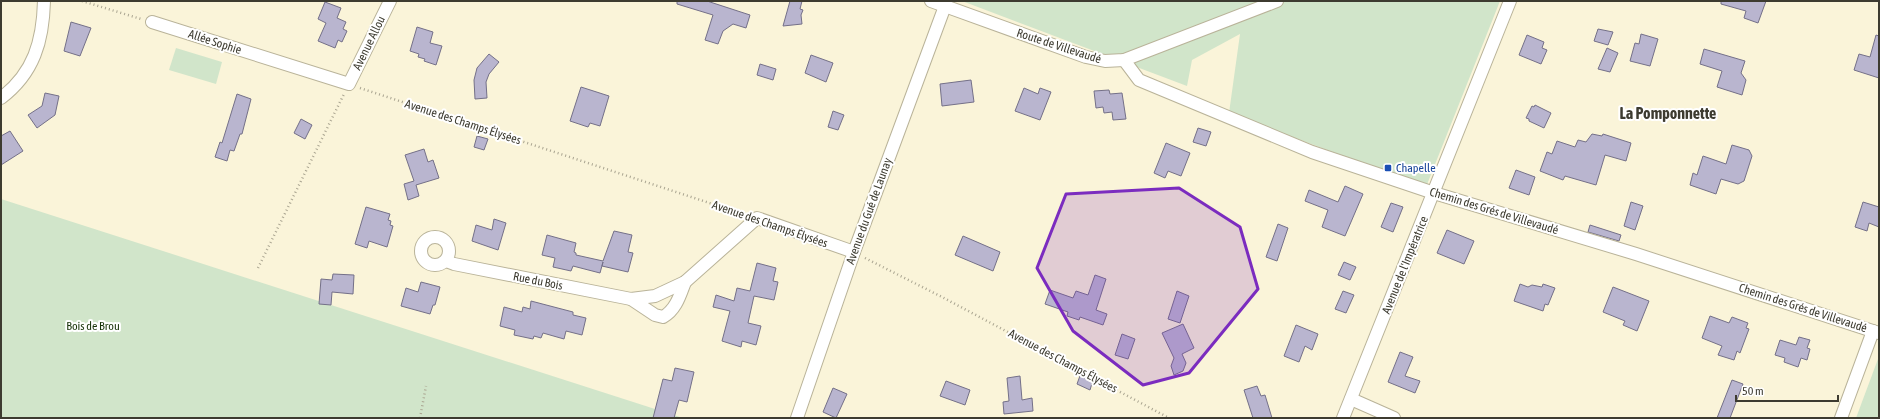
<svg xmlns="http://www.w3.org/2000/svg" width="1880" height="419" font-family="'Asap Condensed',sans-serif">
<rect width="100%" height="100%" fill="#faf4d9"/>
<g fill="#d1e5ca">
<polygon points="962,1 1500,1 1426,187 1229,113 1240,34 1192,60 1187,86"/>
<polygon points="176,48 222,62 216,84 169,70"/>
<polygon points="1,199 683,418 1,418"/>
<polygon points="1878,359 1879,418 1856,418"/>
</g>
<g fill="#b9b5cf" stroke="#747088">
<polygon points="677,1 707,1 750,15 746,28 733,24 723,31 718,44 705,40 713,15 677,4"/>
<polygon points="790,1 802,1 800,9 803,10 801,15 802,24 783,26"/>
<polygon points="1721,1 1766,1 1758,23 1744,18 1746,11 1721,4"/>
<polygon points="325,2 341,8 337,18 346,22 343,29 347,31 342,42 338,40 335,48 318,41 326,23 318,19"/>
<polygon points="71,22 91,28 80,56 64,51"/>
<polygon points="417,27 433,32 430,43 442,46 436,65 424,61 425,59 418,57 419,54 410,51"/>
<polygon points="1598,29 1613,32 1608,45 1594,41"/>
<polygon points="1641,34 1658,39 1650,66 1630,61 1635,43 1639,44"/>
<polygon points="1527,35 1544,42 1542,48 1547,50 1541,64 1519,55"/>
<polygon points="1876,35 1879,36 1879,78 1854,70 1859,54 1870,57"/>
<polygon points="1607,48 1618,53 1610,72 1598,69"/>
<polygon points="1704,49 1745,61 1741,73 1746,80 1742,95 1717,87 1722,71 1700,64"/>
<polygon points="489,54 499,62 489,74 486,82 487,98 475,99 474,80 477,68"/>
<polygon points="811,55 833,63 826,82 805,73"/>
<polygon points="760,64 776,69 773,80 757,75"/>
<polygon points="971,80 974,102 942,106 940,84"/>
<polygon points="581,87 609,96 600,126 590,123 588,127 570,121"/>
<polygon points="1024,88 1038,94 1040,88 1051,92 1040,120 1015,111"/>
<polygon points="1109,90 1110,94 1122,93 1126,119 1113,120 1112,112 1104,113 1103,107 1096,108 1094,91"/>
<polygon points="45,93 59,96 55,115 37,128 28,115 42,106"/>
<polygon points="237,94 251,99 242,134 240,134 234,151 230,150 227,161 215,157 220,142 222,143"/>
<polygon points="1535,105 1551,113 1544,128 1529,121 1529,119 1526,118 1532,106 1534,107"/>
<polygon points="833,111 844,115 838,130 828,127"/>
<polygon points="301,119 312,125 305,139 294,133"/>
<polygon points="1198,128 1211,132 1206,146 1193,142"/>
<polygon points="10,131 23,151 1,165 1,136"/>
<polygon points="1592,134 1602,136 1603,134 1631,143 1626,161 1605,155 1596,185 1565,176 1563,180 1540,171 1547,152 1552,154 1557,141 1575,147 1578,140 1586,142"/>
<polygon points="477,136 488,139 484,150 474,147"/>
<polygon points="1166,143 1190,153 1181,176 1168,171 1165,178 1154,173"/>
<polygon points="1732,145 1749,150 1752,156 1744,181 1738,184 1721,179 1716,194 1690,185 1693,173 1697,175 1703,156 1726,164"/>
<polygon points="424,149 428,162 433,160 439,178 416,185 419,196 408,200 404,184 414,181 405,155"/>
<polygon points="1516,170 1535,177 1529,195 1509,188"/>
<polygon points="1345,186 1363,194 1345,236 1322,227 1328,210 1305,201 1309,190 1338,202"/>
<polygon points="1631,202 1643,206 1635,230 1624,226"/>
<polygon points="1863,202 1879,207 1879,227 1869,223 1867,231 1855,227"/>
<polygon points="1391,203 1403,207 1393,232 1381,227"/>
<polygon points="366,207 390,214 388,220 391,221 390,225 393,226 387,247 369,241 367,248 355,244"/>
<polygon points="494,219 506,223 498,250 472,241 476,225 492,230"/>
<polygon points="1278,224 1288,228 1277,261 1266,257"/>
<polygon points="1590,225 1621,235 1619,241 1588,232"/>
<polygon points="1447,230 1474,241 1464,264 1437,253"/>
<polygon points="614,231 632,235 628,252 633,253 628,272 602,266 603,262 600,273 573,266 571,271 553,267 555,258 542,255 547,235 576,243 574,252 576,253 576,255 603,261"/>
<polygon points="963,236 1000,252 993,271 955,255"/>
<polygon points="1344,262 1356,267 1350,280 1338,275"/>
<polygon points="757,263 776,268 773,281 778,282 774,300 754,296 748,323 761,326 756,345 742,341 741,347 722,341 730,311 713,307 716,295 734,301 737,288 750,291"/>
<polygon points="333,274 354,275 353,294 332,292 331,305 319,304 321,279 332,280"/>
<polygon points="1095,275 1106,279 1096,310 1107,314 1103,325 1080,317 1079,320 1067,316 1068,312 1045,304 1050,290 1073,298 1076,291 1088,295"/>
<polygon points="421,282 440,287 435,305 433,305 430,314 401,306 406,288 418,292"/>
<polygon points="1520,284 1528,287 1532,285 1542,287 1543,284 1555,288 1548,305 1545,304 1543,311 1514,301"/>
<polygon points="1613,287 1649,301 1637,331 1623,325 1625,321 1603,312"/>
<polygon points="1177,291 1189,296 1180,323 1168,319"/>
<polygon points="1343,291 1354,295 1346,313 1335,309"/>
<polygon points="531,301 573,312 573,315 586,318 582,335 566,331 564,339 543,333 541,338 534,336 533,339 514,335 515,330 500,326 504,307 522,312 523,307 530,309"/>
<polygon points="1710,316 1729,323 1732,317 1748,323 1746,328 1749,329 1740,353 1737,351 1734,360 1718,355 1722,346 1702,338"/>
<polygon points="1183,324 1194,348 1182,354 1186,363 1183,371 1174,375 1171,366 1174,358 1162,333"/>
<polygon points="1296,325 1318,334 1312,350 1305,346 1299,362 1284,356"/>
<polygon points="1122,334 1135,339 1128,359 1115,355"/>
<polygon points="1799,337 1810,340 1807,348 1810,349 1807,360 1801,358 1798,367 1784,362 1785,358 1775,355 1780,340 1796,345"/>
<polygon points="1400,352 1413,357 1405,376 1420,381 1415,393 1388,382"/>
<polygon points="675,368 694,372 687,402 679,400 674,418 653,418 663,379 672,381"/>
<polygon points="1081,373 1093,380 1090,390 1077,384"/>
<polygon points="1020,376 1022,400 1032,398 1033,411 1004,414 1003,402 1009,401 1007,378"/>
<polygon points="1732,380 1743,384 1730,418 1717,418"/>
<polygon points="946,381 970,390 965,405 940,396"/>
<polygon points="1257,386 1261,396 1265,395 1272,418 1253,418 1244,390"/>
<polygon points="833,388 847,394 836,418 823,412"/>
</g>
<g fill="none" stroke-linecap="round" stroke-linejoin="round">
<defs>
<g id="street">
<polyline points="931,1 1086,57 1105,61 1124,60 1277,1"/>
<polyline points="152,22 349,84 390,1"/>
<polyline points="1124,60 1139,80 1312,152 1434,193 1636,254 1879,333"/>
<path d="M 1,98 C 34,73 43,41 44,1"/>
<circle cx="435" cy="251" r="14"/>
<polyline points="446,261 454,264 631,299 655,296 685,282 757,218 854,252"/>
<path d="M 631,299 L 655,315 L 663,317 C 676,310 680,295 685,282"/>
<polyline points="1351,399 1394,418"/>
<polyline points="797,418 854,252 945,6"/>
<polyline points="1343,418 1510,1"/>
<polyline points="1841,418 1873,331"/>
</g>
</defs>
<use href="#street" stroke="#b9b399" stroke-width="14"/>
<g stroke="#aaa591" stroke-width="2.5" stroke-dasharray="1 3" stroke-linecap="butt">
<polyline points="82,1 141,19"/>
<polyline points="360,88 743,214"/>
<polyline points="865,258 942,297 1169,418"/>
<polyline points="258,268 344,94"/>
<polyline points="420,418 426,386"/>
</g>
<use href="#street" stroke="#fff" stroke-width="12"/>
</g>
<path fill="#7b2cbf" fill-opacity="0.2" stroke="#7b2cbf" stroke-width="3" stroke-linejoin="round" d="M 1179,188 L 1240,227 L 1258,289 L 1189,373 L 1143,385 L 1073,331 L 1037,268 L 1066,194 Z"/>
<rect fill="#1a4fb4" stroke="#fff" stroke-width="1.5" x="1384" y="164" width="8" height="8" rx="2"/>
<g text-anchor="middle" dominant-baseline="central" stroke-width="4" stroke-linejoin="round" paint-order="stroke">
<g font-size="12" fill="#3d3b30" stroke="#fff">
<text transform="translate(215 42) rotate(18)">Allée Sophie</text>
<text transform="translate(369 43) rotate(-64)">Avenue Allou</text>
<text transform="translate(1059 46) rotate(18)">Route de Villevaudé</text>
<text transform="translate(463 122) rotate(18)">Avenue des Champs Élysées</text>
<text transform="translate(869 211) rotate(-70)">Avenue du Gué de Launay</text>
<text transform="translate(1494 211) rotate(17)">Chemin des Grés de Villevaudé</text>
<text transform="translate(770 224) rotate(19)">Avenue des Champs Élysées</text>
<text transform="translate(1405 265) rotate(-68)">Avenue de l'Impératrice</text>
<text transform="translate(538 281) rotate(11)">Rue du Bois</text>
<text transform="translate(1803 308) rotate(18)">Chemin des Grés de Villevaudé</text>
<text transform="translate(1063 361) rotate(28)">Avenue des Champs Élysées</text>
</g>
<g font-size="12" fill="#164399" stroke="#fff" text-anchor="start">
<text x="1396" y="168">Chapelle</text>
</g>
<g font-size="12" fill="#173208" stroke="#fff">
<text x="93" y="326">Bois de Brou</text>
</g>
<g font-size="16" font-weight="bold" fill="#3d3b30" stroke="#fff">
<text x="1668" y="113">La Pomponnette</text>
</g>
</g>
<rect width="1880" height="419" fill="none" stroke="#3d3b30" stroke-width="4"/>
<path d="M1736 395v6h102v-6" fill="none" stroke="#3d3b30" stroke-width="2"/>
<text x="1742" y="395" font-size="12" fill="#3d3b30" stroke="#ffffff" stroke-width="3" paint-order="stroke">50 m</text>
</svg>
